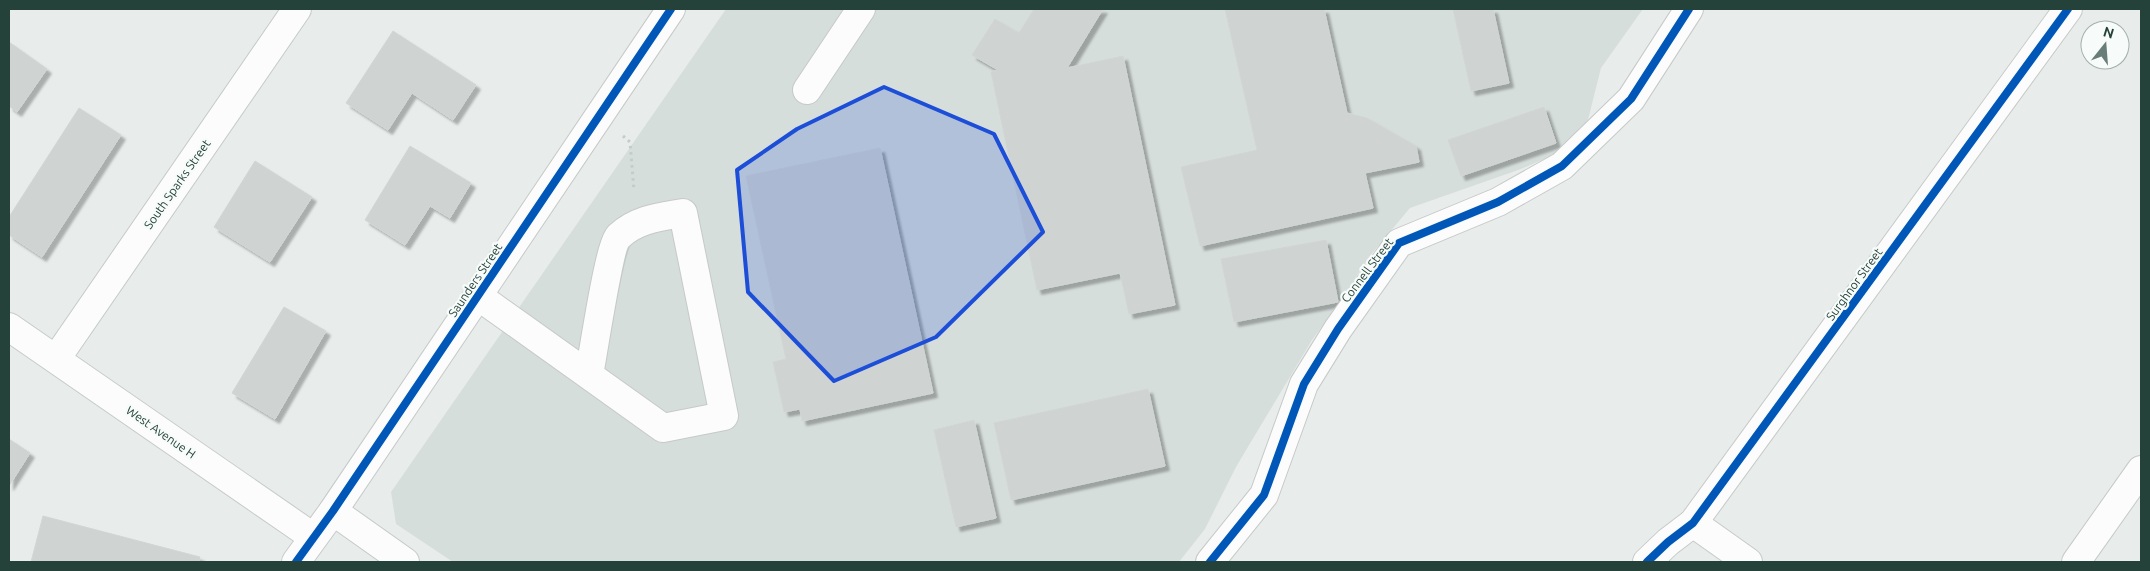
<svg xmlns="http://www.w3.org/2000/svg" width="2150" height="571" font-family="Ubuntu,sans-serif">
<defs>
<filter id="shadow"><feDropShadow dx="4.5" dy="4.5" stdDeviation="1" flood-color="#0004"/></filter>
</defs>
<rect width="100%" height="100%" fill="#e8edeb"/>
<polygon fill="#d6dedb" points="726,9 1643,9 1601,68 1587,124 1560,152 1521,169 1410,208 1369,257 1343,297 1312,340 1236,467 1205,529 1179,562 453,562 396,524 391,492"/>
<g fill="#cfd4d2" stroke="#d1d6d4" filter="url(#shadow)">
<polygon points="1034,9 1103,9 1067,68 1123,56 1175,305 1129,314 1120,273 1037,290 991,72 998,70 972,55 995,19 1019,33"/>
<polygon points="1225,9 1324,9 1347,113 1367,118 1416,146 1419,162 1365,173 1373,208 1200,246 1181,167 1257,150"/>
<polygon points="1453,9 1493,9 1509,83 1471,91"/>
<polygon points="393,31 476,85 453,120 412,93 388,130 346,103"/>
<polygon points="9,42 47,69 17,112 9,106"/>
<polygon points="1544,107 1556,143 1461,176 1448,140"/>
<polygon points="79,108 121,135 42,257 9,235 9,217"/>
<polygon points="410,146 471,183 450,218 430,206 405,245 365,220"/>
<polygon points="880,148 933,393 802,421 800,409 784,412 773,362 786,359 746,176"/>
<polygon points="255,161 312,197 270,262 214,227"/>
<polygon points="1326,240 1338,302 1234,322 1221,259"/>
<polygon points="284,307 326,331 275,419 232,393"/>
<polygon points="1148,389 1165,466 1011,500 994,423"/>
<polygon points="974,420 996,518 956,527 934,430"/>
<polygon points="9,439 30,453 9,486"/>
<polygon points="43,516 200,557 199,562 31,562"/>
</g>
<g fill="none" stroke-linecap="round" stroke-linejoin="round">
<defs>
<g id="minor">
<polyline points="807,90 861,9"/>
<path d="M 478,296 L 663,428 L 724,416 L 683,213 C 660,217 637,219 619,236 C 609,245 593,355 589,375"/>
<polyline points="9,327 313,537"/>
<polyline points="56,359 297,9"/>
<polyline points="333,511 405,562"/>
<polyline points="1693,523 1748,562"/>
<polyline points="296,562 333,511 671,9"/>
<polyline points="1210,562 1264,495 1304,384 1338,329 1399,243 1498,202 1562,166 1631,99 1689,9"/>
<polyline points="1647,562 1668,542 1693,523 2068,9"/>
<polyline points="2076,562 2141,470"/>
</g>
</defs>
<use href="#minor" stroke="#c5cac8" stroke-width="30"/>
<polyline stroke="#c3ccca" stroke-width="3" stroke-dasharray="2.5 4" stroke-linecap="butt" points="623,136 630,142 634,191"/>
<use href="#minor" stroke="#fcfcfc" stroke-width="28"/>
<defs>
<g id="cycleway">
<polyline points="296,562 333,511 671,9"/>
<polyline points="1210,562 1264,495 1304,384 1338,329 1399,243 1498,202 1562,166 1631,99 1689,9"/>
<polyline points="1647,562 1668,542 1693,523 2068,9"/>
</g>
</defs>
<use href="#cycleway" stroke="#f7fbf9" stroke-width="11"/>
<use href="#cycleway" stroke="#0057b8" stroke-width="8"/>
</g>
<path fill="#1d4ed8" fill-opacity="0.2" stroke="#1d4ed8" stroke-width="4" stroke-linejoin="round" d="M 884,87 L 994,134 L 1043,232 L 936,337 L 834,381 L 748,292 L 737,170 L 797,129 Z"/>
<g text-anchor="middle" dominant-baseline="central" stroke-width="4.5" stroke-linejoin="round" paint-order="stroke">
<g font-size="12" fill="#24423a" stroke="#f7fbf9">
<text transform="translate(177 184) rotate(-55)">South Sparks Street</text>
<text transform="translate(1367 270) rotate(-53)">Connell Street</text>
<text transform="translate(475 280) rotate(-56)">Saunders Street</text>
<text transform="translate(1854 284) rotate(-54)">Surghnor Street</text>
<text transform="translate(161 432) rotate(35)">West Avenue H</text>
</g>
</g>
<rect width="2150" height="571" fill="none" stroke="#24423a" stroke-width="20"/>
<g transform="translate(2105 45) rotate(17)"><circle r="24" fill="#f7fbf9" stroke="#a3b1ad"/>
<path d="M0-4L9 19L0 12L-9 19Z" fill="#697e78"/>
<text y="-8" font-size="14" font-weight="bold" text-anchor="middle" fill="#24423a">N</text>
</g>
</svg>
